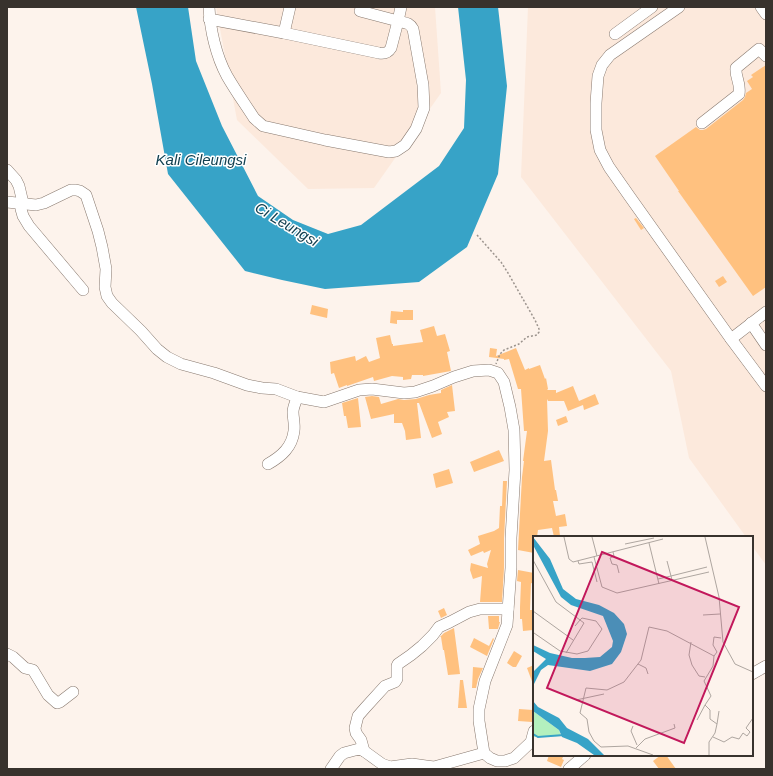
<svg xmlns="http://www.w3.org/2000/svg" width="773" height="776" font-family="Arial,sans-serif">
<rect width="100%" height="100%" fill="#fdf3ec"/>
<g fill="#fce9dc">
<polygon points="216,7 435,7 441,93 374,188 308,189 237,120"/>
<polygon points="528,7 766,7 766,565 752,546 752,537 746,537 689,458 671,371 521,177"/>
</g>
<polygon fill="#37a3c7" points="136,7 188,7 196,61 222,126 258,196 293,220 328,234 361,225 439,166 464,128 466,80 458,7 498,7 507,86 498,174 467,247 419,282 325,289 282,280 245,271 168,174 152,84"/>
<g fill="#ffc17f">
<polygon points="766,65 766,287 753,296 678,191 679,191 655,156 696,127 700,130 703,130 706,129 743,100 745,97 746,93 752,89 747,81 753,77 751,75"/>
<polygon points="636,218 644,228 641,230 634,219"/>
<polygon points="723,276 727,282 719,287 715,281"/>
<polygon points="312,305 328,309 327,318 310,314"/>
<polygon points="403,310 413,310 413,320 397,320 397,324 390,323 391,311 403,312"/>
<polygon points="434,326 437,336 445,334 450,351 447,352 451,371 423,376 423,375 412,375 411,379 403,380 403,377 392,376 374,381 373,377 347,386 347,385 339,388 334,373 331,374 330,362 355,356 356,361 366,356 369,362 380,358 376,338 390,335 392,344 393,344 393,346 423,342 420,330"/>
<polygon points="490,348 497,349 496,356 516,348 525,370 529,368 529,369 540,365 545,379 546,378 548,389 547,390 556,390 556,393 573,386 579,401 595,394 599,404 584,410 583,405 568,411 564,401 548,401 547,399 548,431 544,461 551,460 555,490 556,490 558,501 553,501 556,516 565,514 567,526 559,527 560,536 554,537 552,528 538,530 537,537 534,537 534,553 518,550 522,477 524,461 523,461 527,431 524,431 521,389 518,389 509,359 504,360 504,359 489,357"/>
<polygon points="452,385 455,411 447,412 449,417 438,422 442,434 432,438 419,403 417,403 421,438 406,440 405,431 402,423 394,423 394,414 371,419 365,397 372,396 379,397 381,404 398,399 404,400 416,399 429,395 441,393 441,390"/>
<polygon points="358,398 361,427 348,428 346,416 344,416 342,403"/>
<polygon points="566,416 568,422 558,426 556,420"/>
<polygon points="499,450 504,461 474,472 470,462"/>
<polygon points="449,469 453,483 436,488 433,474"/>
<polygon points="503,481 507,481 504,538 504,568 502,602 480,602 482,576 473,579 470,570 471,563 488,568 487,564 491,550 484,553 483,551 471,556 468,550 480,544 478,536 494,531 499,528 500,506 502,506"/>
<polygon points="518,570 534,573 534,584 531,583 530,610 534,610 534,619 532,619 533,630 523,631 522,619 520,619 520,607 521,582 517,581"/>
<polygon points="444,608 447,615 441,618 438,611"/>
<polygon points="488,616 499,616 499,622 500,622 498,629 489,629"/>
<polygon points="454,628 460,674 448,675 444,650 443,650 441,637 440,637 444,633"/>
<polygon points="474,638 489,646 493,638 494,639 487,656 470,647"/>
<polygon points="514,651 522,656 516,667 513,667 507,663"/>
<polygon points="534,665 534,684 533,684 527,668"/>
<polygon points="473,667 483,668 478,679 476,688 472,688"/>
<polygon points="460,680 463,680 467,708 458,708"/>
<polygon points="519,709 533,710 532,722 518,721"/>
<polygon points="549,755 564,755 562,759 564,760 561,767 547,761"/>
<polygon points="661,755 666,755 676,769 659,769 653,761"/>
</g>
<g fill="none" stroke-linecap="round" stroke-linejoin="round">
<defs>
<g id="minor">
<path d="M 209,7 C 210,29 216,56 227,76 C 235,90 245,104 254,118 L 263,126 L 325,140 L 389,152 L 396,151 L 405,145 L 416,129 L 424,108 L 423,85 L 413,29 C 409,22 405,23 398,21 L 401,7"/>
<polyline points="679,7 610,55 602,65 598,76 596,103 596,130 600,150 609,167 630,197 731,339 766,386"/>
<polyline points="761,7 766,14"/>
<path d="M 209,19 L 284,33 L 379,53 C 385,54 388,53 391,48 L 398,21 L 360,11"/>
<polyline points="284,33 290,7"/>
<polyline points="615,34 652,7"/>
<path d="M 702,123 L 739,94 C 741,82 735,78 736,68 L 759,49 L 766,56"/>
<polyline points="7,170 16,180 19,186 23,203 21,209 23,216 29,226 83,290"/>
<polyline points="7,202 36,205 44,203 71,190 76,190 80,191 86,195 98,231 102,247 106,269 105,287 107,296 112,303 141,331 157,349 167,357 181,364 214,373 247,385 262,388 276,389 297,397 324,402 359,390 372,389 404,393 415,392 433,386 454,377 473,371 489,370 498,373 504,382 510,407 514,430 515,470 511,538 511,568 507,625 485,681 479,709 479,721 484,753 490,758 497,761 505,761 514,758 531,742 534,731"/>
<polyline points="751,323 766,345"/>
<polyline points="731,339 766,312"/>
<path d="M 268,464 C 282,456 292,447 294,431 C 295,424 293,418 293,412 C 293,407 296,402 297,397"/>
<polyline points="7,654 13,657 25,668 33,670 48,695 57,703 60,702 73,692"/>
<polyline points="752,674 766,666"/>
<polyline points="364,751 361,740 356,733 355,728 358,716 365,708 385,686 395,682 397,679 397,666 398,664 411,655 422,646 433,635 439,627 450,622 469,612 480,609 508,609"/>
<polyline points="331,769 340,756 344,753 359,749 364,751 382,764 390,767 412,764 426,766 434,767 484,753"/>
<polyline points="569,769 585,755"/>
</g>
</defs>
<use href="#minor" stroke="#88796f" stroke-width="12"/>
<polyline stroke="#9c948e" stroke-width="1.5" stroke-dasharray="2 2" stroke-linecap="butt" points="477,235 501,262 508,273 535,320 539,329 539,332 537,335 527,337 519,344 504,350 500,354 496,364"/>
<use href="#minor" stroke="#fff" stroke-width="11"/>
</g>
<g text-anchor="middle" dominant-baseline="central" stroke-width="3" stroke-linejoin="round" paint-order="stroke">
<g font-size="15" font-style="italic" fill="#134151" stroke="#fff">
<text x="201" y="159">Kali Cileungsi</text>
<text transform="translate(287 224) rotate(31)">Ci Leungsi</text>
</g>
</g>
<g transform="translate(533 536)">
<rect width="220" height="220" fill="#fdf3ec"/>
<path d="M 0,175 L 26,194 L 28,200 L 0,201 Z" fill="#b3f0be"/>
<path d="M 0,1 L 17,23 L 30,53 L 43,63 L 66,69 L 81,77 L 91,88 L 94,98 L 88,116 L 79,128 L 57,135 L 15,129 L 8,134 L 0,150 L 0,136 L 13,123 L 0,115 L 0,109 L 17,117 L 39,122 L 52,122 L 67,121 L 79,111 L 80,105 L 70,80 L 38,69 L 28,61 L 0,9 ZM 0,165 L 5,171 L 26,182 L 34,192 L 55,203 L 71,219 L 61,219 L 44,207 L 29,201 L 26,194 L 0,175 Z" fill="#37a3c7"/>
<path fill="none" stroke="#37a3c7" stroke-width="2" d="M 0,198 L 5,201 L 31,199"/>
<path fill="none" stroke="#aea6a0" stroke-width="1" d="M 31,1 L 36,23 L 40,26 L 130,3M 59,1 L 64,20M 172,1 L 186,61 L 190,106 L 202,128 L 220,136M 116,7 L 126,48M 92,8 L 121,2M 80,16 L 81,20 L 77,22 L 79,28 L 84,29 L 86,37M 61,21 L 69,51 L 84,57 L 176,36M 0,24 L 23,66 L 47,84 L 49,82 L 63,85 L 69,93 L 55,115 L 44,118 L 27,115 L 1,97M 45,25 L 46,28 L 59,26 L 64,46M 125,43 L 138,40 L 134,25M 139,44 L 138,40 L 174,31M 0,75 L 40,104M 170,79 L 187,78M 158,106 L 156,119 L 159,129 L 166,140 L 172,141M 33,117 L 51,87 L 47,84 L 42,90M 105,128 L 113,132 L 115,138M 43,164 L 71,158M 164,184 L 172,169M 184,188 L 186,175M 100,190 L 98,195 L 104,209M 180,201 L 191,206 L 199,201 L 206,203 L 210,197 L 214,200 L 217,196 L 213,192 L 220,182M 103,212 L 112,203 L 142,192 L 141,188M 120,219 L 95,210 L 68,211 L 61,205 L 56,196 L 54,183 L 47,177 L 53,152 L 74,154 L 91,146 L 108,124 L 116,91 L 134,95 L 181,120 L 184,116 L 180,109 L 181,101 L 188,102M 176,219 L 176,206 L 182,197 L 184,188 L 177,183 L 177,174 L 172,169 L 178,160 L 171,145 L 180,130 L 181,120"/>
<path fill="#c2185b" fill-opacity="0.15" stroke="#c2185b" stroke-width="2" d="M 69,16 L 206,71 L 151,207 L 14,152 Z"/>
<rect width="220" height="220" fill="none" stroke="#38322d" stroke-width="2"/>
</g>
<rect width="773" height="776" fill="none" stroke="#38322d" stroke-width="16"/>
</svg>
